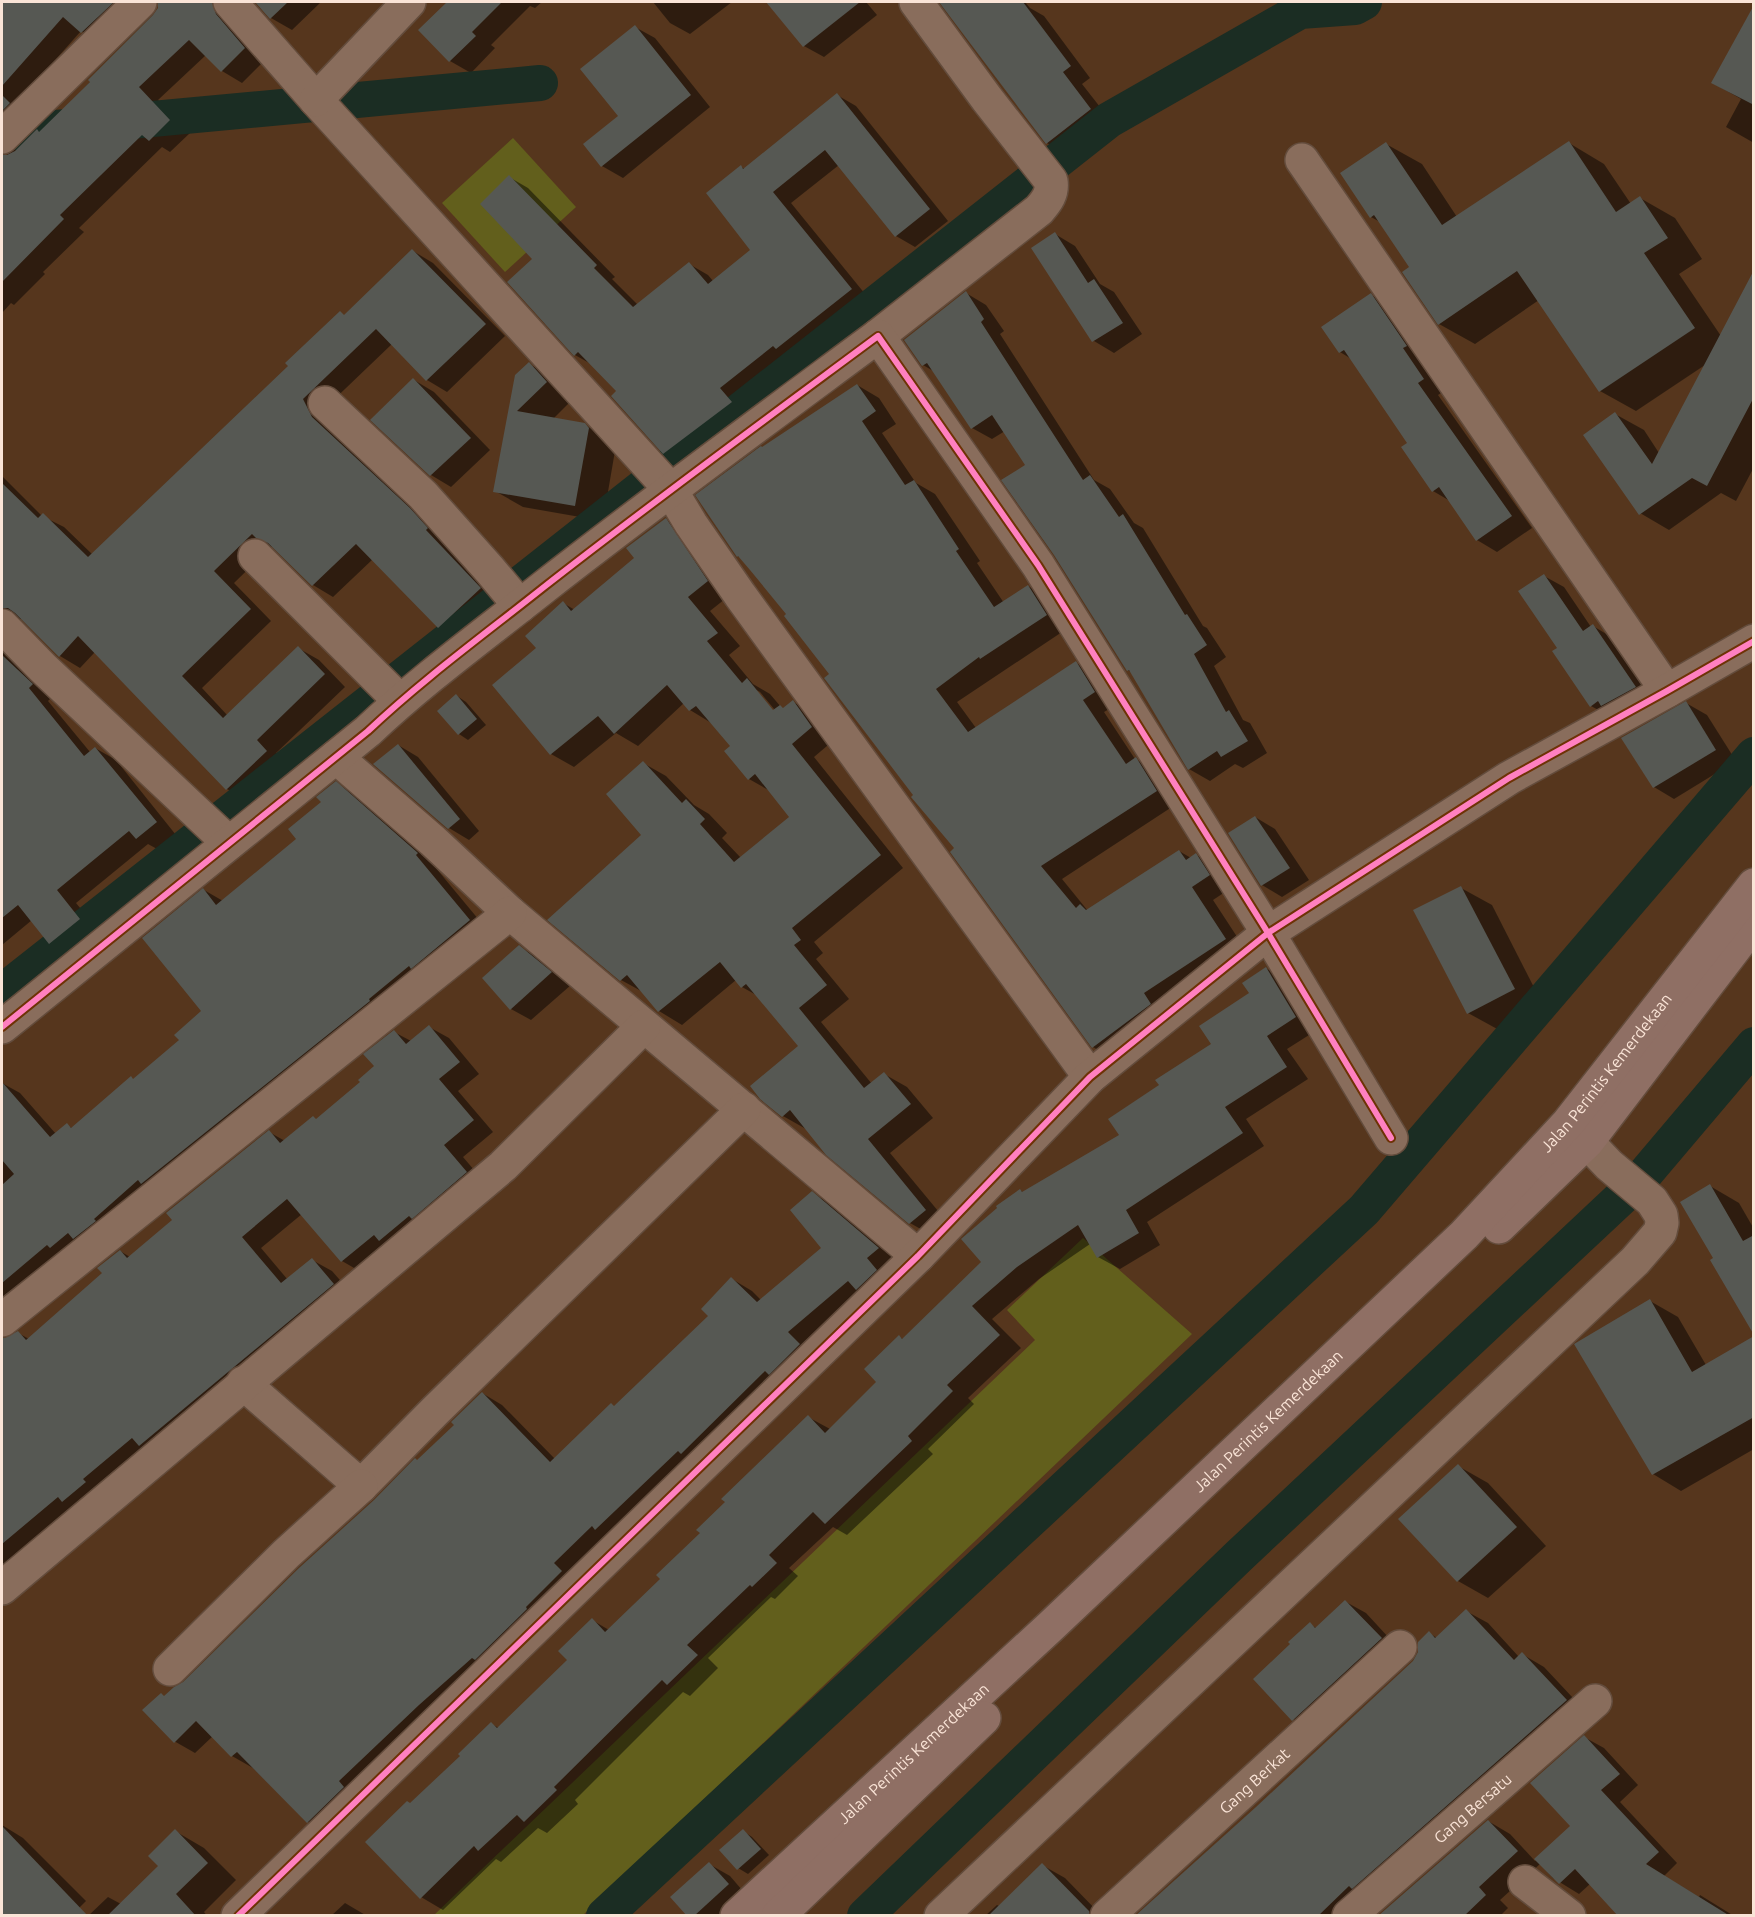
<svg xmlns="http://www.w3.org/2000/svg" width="1755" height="1917" font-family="Ubuntu,sans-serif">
<rect width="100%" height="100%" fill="#56361d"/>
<g fill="#625f1c">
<polygon points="513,138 576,207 505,272 442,203"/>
<polygon points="1083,1238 1192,1334 583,1915 433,1916 1035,1340 1007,1310"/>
</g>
<g fill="#0007" fill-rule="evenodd">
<polygon points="2,2 146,2 102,44 81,31 17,103 4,143 5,156 40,133 155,16 160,7 160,2 237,2 265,60 242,83 222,71 206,55 158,100 190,133 170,152 162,147 79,228 84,232 43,272 45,274 14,305 11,303 2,313"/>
<polygon points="256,2 321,2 292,30 271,18"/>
<polygon points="449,2 542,2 535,8 530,6 491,45 495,48 471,73 450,61 420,30"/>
<polygon points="653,2 732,2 690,34 670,23"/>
<polygon points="768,2 866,2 877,15 824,57 804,46"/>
<polygon points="941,2 1025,2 1030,8 1044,16 1090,78 1082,84 1111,121 1067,155 1047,143"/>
<polygon points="635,27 655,38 710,107 623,178 602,166 585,144 620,116"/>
<polygon points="1754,32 1754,143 1726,127 1741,99 1713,83"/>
<polygon points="837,95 856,106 948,221 915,247 896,236 839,165 791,203 870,300 796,359 792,356 738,400 750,413 683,464 664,453 618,391 591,364 575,355 534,259 509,177 528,188 615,277 612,279 638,305 689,264 708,275 713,281 752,250 741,167 745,169"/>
<polygon points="1569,143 1604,164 1631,204 1640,198 1675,218 1702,259 1679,274 1721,336 1754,274 1754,467 1736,501 1721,493 1669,530 1640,513 1615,414 1644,430 1659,453 1705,365 1636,411 1600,391 1539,300 1475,344 1439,324 1411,268 1380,222 1371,217 1386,144 1422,164 1457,217"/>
<polygon points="1055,234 1075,246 1100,284 1114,292 1142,334 1114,353 1094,341"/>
<polygon points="413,251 433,263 505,336 447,392 427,380 392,344 322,411 430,522 500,600 460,639 439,627 373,559 333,597 313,585 272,546 234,583 271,621 202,688 228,716 298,648 319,660 345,687 276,753 287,763 247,801 227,789 95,652 80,668 60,656 23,619 18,619 52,697 48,701 90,752 95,748 116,760 176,835 157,849 148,844 76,903 99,931 71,954 50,942 32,920 2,945 2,476 42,516 64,527 93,555"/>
<polygon points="966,293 986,305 1004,331 1000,334 1094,480 1110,489 1134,523 1143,528 1203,626 1207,628 1226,657 1214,666 1243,720 1250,723 1267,753 1243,768 1235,764 1210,781 1189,769 1132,673 1128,670 1027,465 1005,431 992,439 972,428 935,372 923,365"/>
<polygon points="1371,295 1391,307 1444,391 1438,395 1532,528 1497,552 1477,540 1450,501 1433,491 1409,444 1353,360 1340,352"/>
<polygon points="529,364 557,380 574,398 553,419 584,424 616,445 603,521 523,507 495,491"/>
<polygon points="414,380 434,392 490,450 451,487 431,475 372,420"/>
<polygon points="857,385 879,398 896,424 882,433 916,483 935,494 980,561 977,563 1004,603 1028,586 1050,599 1068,628 957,702 976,728 1076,663 1098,676 1116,705 1104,712 1135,759 1158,771 1178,803 1062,879 1088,911 1179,851 1191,858 1196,855 1218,867 1231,888 1213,900 1247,952 1115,1060 1093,1047 952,852 956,849 789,614 742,559 738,556 697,495"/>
<path d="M 666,520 L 689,533 L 730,595 L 710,611 L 740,646 L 729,655 L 753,684 L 770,694 L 781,707 L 784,709 L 793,702 L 816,715 L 834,740 L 814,757 L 903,868 L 814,942 L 823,953 L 816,959 L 849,999 L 821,1022 L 872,1084 L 884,1074 L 907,1087 L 933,1118 L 890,1153 L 948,1223 L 933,1236 L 910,1223 L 806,1129 L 783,1116 L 800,1047 L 758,996 L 742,987 L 736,980 L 682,1025 L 659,1011 L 643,992 L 621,980 L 643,835 L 643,763 L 666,776 L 694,805 L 709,814 L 727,833 L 722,838 L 741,858 L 791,817 L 770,791 L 749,779 L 732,746 L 713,724 L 690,710 L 684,703 L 638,746 L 616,733 L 574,767 L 551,754 L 538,649 L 563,603 L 575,610 L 636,558 ZM 753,688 L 760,692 L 779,715 L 777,717 Z"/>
<polygon points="1544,576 1564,587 1591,627 1593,626 1613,638 1655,699 1611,717 1591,706 1559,648"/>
<polygon points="457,696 466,702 486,725 468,740 459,734"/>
<polygon points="1686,703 1707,715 1736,761 1674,799 1654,787"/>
<polygon points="398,745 418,757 479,831 469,840 449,828"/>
<polygon points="336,783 355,795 437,865 435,867 489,932 3,1336 5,1340 18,1333 29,1339 104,1273 120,1251 130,1257 174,1220 269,1132 285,1141 317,1120 362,1082 376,1067 394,1032 411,1041 429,1027 449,1038 479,1074 458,1091 493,1132 463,1157 486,1184 361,1272 342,1261 302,1214 261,1248 288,1280 312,1260 332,1271 353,1295 2,1567 2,1083 20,1093 56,1134 67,1125 73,1129 181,1041 203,1012 204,890 223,901 298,839"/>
<polygon points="1255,817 1275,829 1309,880 1282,897 1262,885 1230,834"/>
<polygon points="1461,888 1492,905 1544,1007 1499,1030 1468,1013"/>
<polygon points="519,947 539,958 571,985 531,1020 511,1009"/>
<polygon points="1267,969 1288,981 1317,1030 1287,1049 1308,1079 1246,1119 1264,1146 1147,1222 1160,1245 1120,1269 1098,1257 1090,1244 1039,1279 992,1319 1021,1348 968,1398 974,1404 928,1449 933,1454 847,1535 833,1527 789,1568 798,1576 775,1599 771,1597 708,1658 718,1668 690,1696 683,1692 575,1800 578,1804 547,1833 538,1828 501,1862 496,1859 443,1910 421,1897 410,1805 462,1756 491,1724 499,1728 569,1660 592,1620 609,1630 662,1579 808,1417 830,1429 879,1382 899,1337 903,1339 983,1262 1021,1191 1024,1193 1121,1135 1161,1086 1213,1045 1252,994"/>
<polygon points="1710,1186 1739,1203 1754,1229 1754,1332 1715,1259"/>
<polygon points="812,1193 833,1205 899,1261 328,1834 308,1822 253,1768 232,1756 213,1736 195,1753 174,1741 166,1697 184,1684 456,1425 482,1393 502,1405 555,1459 615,1407 710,1316 732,1279 752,1291 761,1300 823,1248"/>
<polygon points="1650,1301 1678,1317 1706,1365 1754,1338 1754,1449 1681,1491 1653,1474"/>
<polygon points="1458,1466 1488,1483 1546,1546 1488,1598 1458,1581"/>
<polygon points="1346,1602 1366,1613 1401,1651 1313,1731 1293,1719 1292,1645 1310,1624 1316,1628"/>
<polygon points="1466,1611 1488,1623 1519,1657 1522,1654 1544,1667 1588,1714 1358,1916 1138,1916 1257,1808 1414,1662 1429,1633 1437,1638"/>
<polygon points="1584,1737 1604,1748 1638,1785 1620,1802 1677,1863 1664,1876 1699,1897 1700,1895 1734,1916 1620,1916 1590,1884 1579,1894 1553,1878 1540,1864 1500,1900 1508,1908 1500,1916 1380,1916 1488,1821 1510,1834 1535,1861 1572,1826"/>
<polygon points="2,1825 23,1838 86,1901 71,1916 2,1916"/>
<polygon points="175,1831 204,1848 236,1880 204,1912 207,1916 88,1916 108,1897 121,1904 160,1866"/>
<polygon points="743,1831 752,1837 769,1855 748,1874 738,1868"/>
<polygon points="709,1864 730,1876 748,1897 727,1916 689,1916"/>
<polygon points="1042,1865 1065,1878 1102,1916 985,1916 997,1905 999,1906"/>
<polygon points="345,1903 367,1916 331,1916"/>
</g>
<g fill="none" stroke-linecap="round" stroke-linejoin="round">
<g stroke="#1b2d23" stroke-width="36">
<polyline points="2,133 540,83"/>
<polyline points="2,992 1109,120 1300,11 1355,7 1364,2"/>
<polyline points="604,1916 1364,1210 1754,755"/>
<polyline points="865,1916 1239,1556 1639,1181 1754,1045"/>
</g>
</g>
<g fill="#565853">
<polygon points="2,2 114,2 81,33 63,17 2,86"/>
<polygon points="158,2 212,2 216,14 245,48 221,72 189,40 139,87 170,120 149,141 142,135 60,215 64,219 2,282 2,155 7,155 15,151 37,129 39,132 90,82 88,80 153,15 158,8"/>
<polygon points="255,2 288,2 270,19"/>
<polygon points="447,2 502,2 472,32 476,36 449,62 418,30"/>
<polygon points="766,2 860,2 803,47"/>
<polygon points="939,2 1023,2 1071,66 1063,72 1091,109 1046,144"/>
<polygon points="1754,5 1754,105 1711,83"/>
<polygon points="635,25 691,95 601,167 583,144 618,116 580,69"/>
<polygon points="837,93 930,209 895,237 825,150 773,192 852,289 776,349 773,346 720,388 732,402 663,454 611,396 616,391 578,352 574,356 507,282 532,259 480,204 509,175 597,265 594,268 633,307 689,262 708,284 750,250 706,193 741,165 743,169"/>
<polygon points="2,95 10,103 2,111"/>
<polygon points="1569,141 1616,212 1640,196 1668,238 1644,253 1695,328 1599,392 1517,271 1438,325 1402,272 1409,267 1374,215 1370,218 1340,173 1386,142 1442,225"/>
<polygon points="1055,232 1088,283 1094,279 1123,323 1092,342 1031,248"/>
<polygon points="412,249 486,324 426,381 376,329 303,399 312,417 410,508 428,528 426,530 481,588 438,628 356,544 312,586 268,543 256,538 252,534 214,571 251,609 182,676 223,718 298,646 325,674 257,740 267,751 226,790 78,636 59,657 15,613 8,608 2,608 2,483 38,518 43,513 88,557 288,366 285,363 340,311 344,315"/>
<polygon points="1754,270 1754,397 1707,486 1692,478 1639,515 1583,435 1615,412 1652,464"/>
<polygon points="966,291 984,319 981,322 1083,480 1090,475 1119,517 1123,514 1185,615 1187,614 1207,645 1194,654 1226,712 1229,710 1248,741 1221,757 1217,751 1188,770 1129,670 1127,671 1054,555 1001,480 1025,465 992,415 971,429 927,363 922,366 904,340"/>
<polygon points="1371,293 1407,346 1403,348 1424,379 1418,383 1512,516 1476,541 1439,487 1432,492 1401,447 1407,443 1344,350 1339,353 1321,327"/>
<polygon points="529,362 547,382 517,411 585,423 589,428 575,506 493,492 515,375"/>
<polygon points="413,378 471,438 430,476 370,420"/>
<polygon points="857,384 876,411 862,421 905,485 914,480 959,549 956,551 994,607 1028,585 1047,615 980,659 979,657 936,689 968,732 1076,661 1095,692 1083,700 1126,764 1136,757 1157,791 1041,866 1076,908 1080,904 1086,910 1179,850 1186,860 1196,853 1210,875 1192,887 1226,939 1144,993 1151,1004 1092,1048 950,852 954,848 911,797 913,795 824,678 829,674 784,616 786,614 750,570 738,556 737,557 695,495 761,446 762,447"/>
<polygon points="666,518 708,581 688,597 718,633 707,641 742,683 747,678 773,710 780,705 783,708 793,700 812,727 792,744 881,855 792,928 801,940 794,945 827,985 799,1008 864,1088 884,1072 911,1104 868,1139 926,1210 909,1224 826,1155 790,1110 782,1117 760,1099 750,1086 798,1046 746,984 741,988 720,962 658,1012 627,975 620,981 547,920 641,835 606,794 643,761 682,803 686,799 705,819 700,824 734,862 789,817 755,774 748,780 724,751 730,746 696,706 689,711 667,685 614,734 598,716 550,755 492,685 536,648 525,636 563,601 571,611 634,558 626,548"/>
<polygon points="1544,574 1583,631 1593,624 1636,687 1601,706 1598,701 1590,707 1552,651 1557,648 1518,591"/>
<polygon points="2,655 33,684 29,688 84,756 95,747 157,822 136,839 129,831 57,890 80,919 49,944 18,905 2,918"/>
<polygon points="456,694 477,719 458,735 437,711"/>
<polygon points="1686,701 1716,750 1653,788 1621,738"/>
<polygon points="398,744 460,819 448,829 373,764"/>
<polygon points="336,781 418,853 416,855 470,920 411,969 409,966 369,999 370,1001 141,1184 138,1180 94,1219 96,1221 73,1239 68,1233 50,1248 47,1245 2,1283 2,1185 14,1174 2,1160 2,1082 50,1137 67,1123 71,1128 131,1076 133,1079 179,1040 174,1035 201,1011 142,938 203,888 216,905 296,839 288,829 321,802 316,797"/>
<polygon points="1255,816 1290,868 1261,886 1228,833"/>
<polygon points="1461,886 1515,989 1467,1014 1413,910"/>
<polygon points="519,945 552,972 510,1010 482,978"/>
<polygon points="1266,967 1296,1017 1267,1036 1287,1067 1225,1107 1243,1133 1126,1210 1139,1233 1097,1258 1078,1225 1017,1267 972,1306 1000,1335 947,1385 953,1391 908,1436 912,1441 825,1524 813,1512 769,1555 777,1563 752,1587 750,1585 687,1645 698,1655 667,1685 662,1680 554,1787 557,1790 524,1822 517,1815 478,1851 474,1846 420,1899 365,1842 407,1801 410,1803 460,1756 458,1754 491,1722 497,1728 567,1660 558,1651 592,1618 605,1632 660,1579 656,1575 700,1533 696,1530 725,1502 721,1499 808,1415 825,1433 876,1382 864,1369 899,1335 902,1339 981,1262 961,1239 997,1208 996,1206 1020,1189 1022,1192 1119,1135 1108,1119 1159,1085 1155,1080 1211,1044 1199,1026 1249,993 1242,983"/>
<polygon points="429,1025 460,1062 439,1079 474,1120 444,1145 467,1172 412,1219 409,1216 379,1241 374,1235 341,1262 287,1199 242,1237 281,1283 312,1258 334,1284 139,1446 132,1438 83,1479 86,1482 62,1502 58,1497 2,1544 2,1338 5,1338 18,1331 26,1340 102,1273 97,1268 120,1250 127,1258 172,1220 166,1213 269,1130 280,1143 313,1116 316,1119 360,1082 358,1080 374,1066 363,1054 394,1030 406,1044"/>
<polygon points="1710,1184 1743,1241 1754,1235 1754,1335 1710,1260 1713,1258 1680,1202"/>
<polygon points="812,1191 879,1248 867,1258 877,1270 856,1290 848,1281 788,1332 800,1344 769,1375 765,1371 681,1454 678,1451 595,1530 592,1526 554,1563 562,1571 526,1607 527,1609 475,1660 472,1658 419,1705 339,1781 344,1787 307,1823 237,1752 231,1757 196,1721 174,1743 142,1710 161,1693 164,1696 174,1687 183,1682 299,1568 374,1500 415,1458 417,1460 454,1425 451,1422 482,1392 550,1462 611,1403 614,1406 708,1316 701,1309 731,1277 757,1302 821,1248 790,1210"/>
<polygon points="1650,1299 1692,1372 1754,1336 1754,1417 1652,1475 1574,1344"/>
<polygon points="1458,1464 1517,1527 1457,1582 1398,1519"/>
<polygon points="1345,1600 1382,1638 1292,1721 1253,1679 1290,1644 1288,1642 1310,1622 1315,1628"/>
<polygon points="1466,1609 1514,1660 1522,1652 1567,1700 1352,1889 1349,1886 1318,1916 1135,1916 1256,1807 1413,1661 1418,1652 1418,1642 1429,1631 1435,1638"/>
<polygon points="1584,1735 1620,1774 1601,1790 1659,1852 1646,1864 1730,1916 1618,1916 1575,1869 1559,1884 1534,1859 1570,1826 1530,1783"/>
<polygon points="1488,1820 1518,1851 1479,1887 1486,1895 1464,1916 1378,1916"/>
<polygon points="2,1826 88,1916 2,1916"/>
<polygon points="175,1829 208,1863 176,1894 196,1916 107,1916 158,1866 148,1856"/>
<polygon points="743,1829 761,1849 737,1870 719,1850"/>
<polygon points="709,1862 729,1884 694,1916 687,1916 670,1897"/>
<polygon points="1042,1863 1089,1911 1089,1916 988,1916"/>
</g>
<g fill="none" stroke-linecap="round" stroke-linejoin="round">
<defs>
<g id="street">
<polyline points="230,2 316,100 670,489 691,524 740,595 1090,1077"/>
<polyline points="316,100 409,2"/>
<polyline points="2,137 140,2"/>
<polyline points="1302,160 1667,691"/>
<path d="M 878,336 L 1039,210 C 1047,201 1053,193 1051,181 L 987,99 L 916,2"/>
<polyline points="325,403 423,495 490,570 520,606"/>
<polyline points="255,556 400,701"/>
<polyline points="2,626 43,668 229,843"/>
<polyline points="336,757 433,841 510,913 918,1256"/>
<path d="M 2,1027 L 368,731 C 423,679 485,634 544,587 C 654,501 766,419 878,336 L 1038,565 L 1268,933 L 1391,1138"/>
<polyline points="2,1320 510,913"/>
<polyline points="243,1383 361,1486 435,1411 744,1109"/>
<polyline points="2,1588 503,1166 644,1026"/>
<polyline points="170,1669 286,1554 361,1486"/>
<polyline points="1525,1882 1569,1916"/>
<polyline points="238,1916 918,1256 1090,1077 1268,933 1509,778 1667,691 1754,641"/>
<polyline points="941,1916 1635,1261 1660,1232 1662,1223 1661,1215 1652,1201 1609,1165 1587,1142"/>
<path id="s1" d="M 1107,1916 L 1400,1647"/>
<path id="s2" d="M 1349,1916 L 1595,1701"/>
</g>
<g id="highway">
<polyline points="1499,1227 1587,1142 1754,923"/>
<path id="s3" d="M 737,1916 L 1050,1627 L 1464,1235 L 1568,1123 L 1754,885"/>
<polyline points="778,1916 984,1718"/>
</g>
</defs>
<use href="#street" stroke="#634c3c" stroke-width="36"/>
<use href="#highway" stroke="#634c3c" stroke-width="36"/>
<use href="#street" stroke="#896d5c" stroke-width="33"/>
<use href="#highway" stroke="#8f6f64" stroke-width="33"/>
<defs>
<g id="cycleway">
<path d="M 2,1027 L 368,731 C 423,679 485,634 544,587 C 654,501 766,419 878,336 L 1038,565 L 1268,933 L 1391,1138"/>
<polyline points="238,1916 918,1256 1090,1077 1268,933 1509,778 1667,691 1754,641"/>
</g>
</defs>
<use href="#cycleway" stroke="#6e3205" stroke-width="10"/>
<use href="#cycleway" stroke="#ff80c0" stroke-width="6"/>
</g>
<g text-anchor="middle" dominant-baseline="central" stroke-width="5" stroke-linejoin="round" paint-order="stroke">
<g font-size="16" fill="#fae4d7" stroke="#6e3205">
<text stroke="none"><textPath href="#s3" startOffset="1212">Jalan Perintis Kemerdekaan</textPath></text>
<text stroke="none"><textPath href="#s3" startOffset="726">Jalan Perintis Kemerdekaan</textPath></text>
<text stroke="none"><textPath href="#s3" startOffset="240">Jalan Perintis Kemerdekaan</textPath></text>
<text stroke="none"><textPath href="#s1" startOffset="200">Gang Berkat</textPath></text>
<text stroke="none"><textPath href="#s2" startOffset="164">Gang Bersatu</textPath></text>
</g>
</g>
<rect width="1755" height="1917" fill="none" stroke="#fae4d7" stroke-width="6"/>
</svg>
